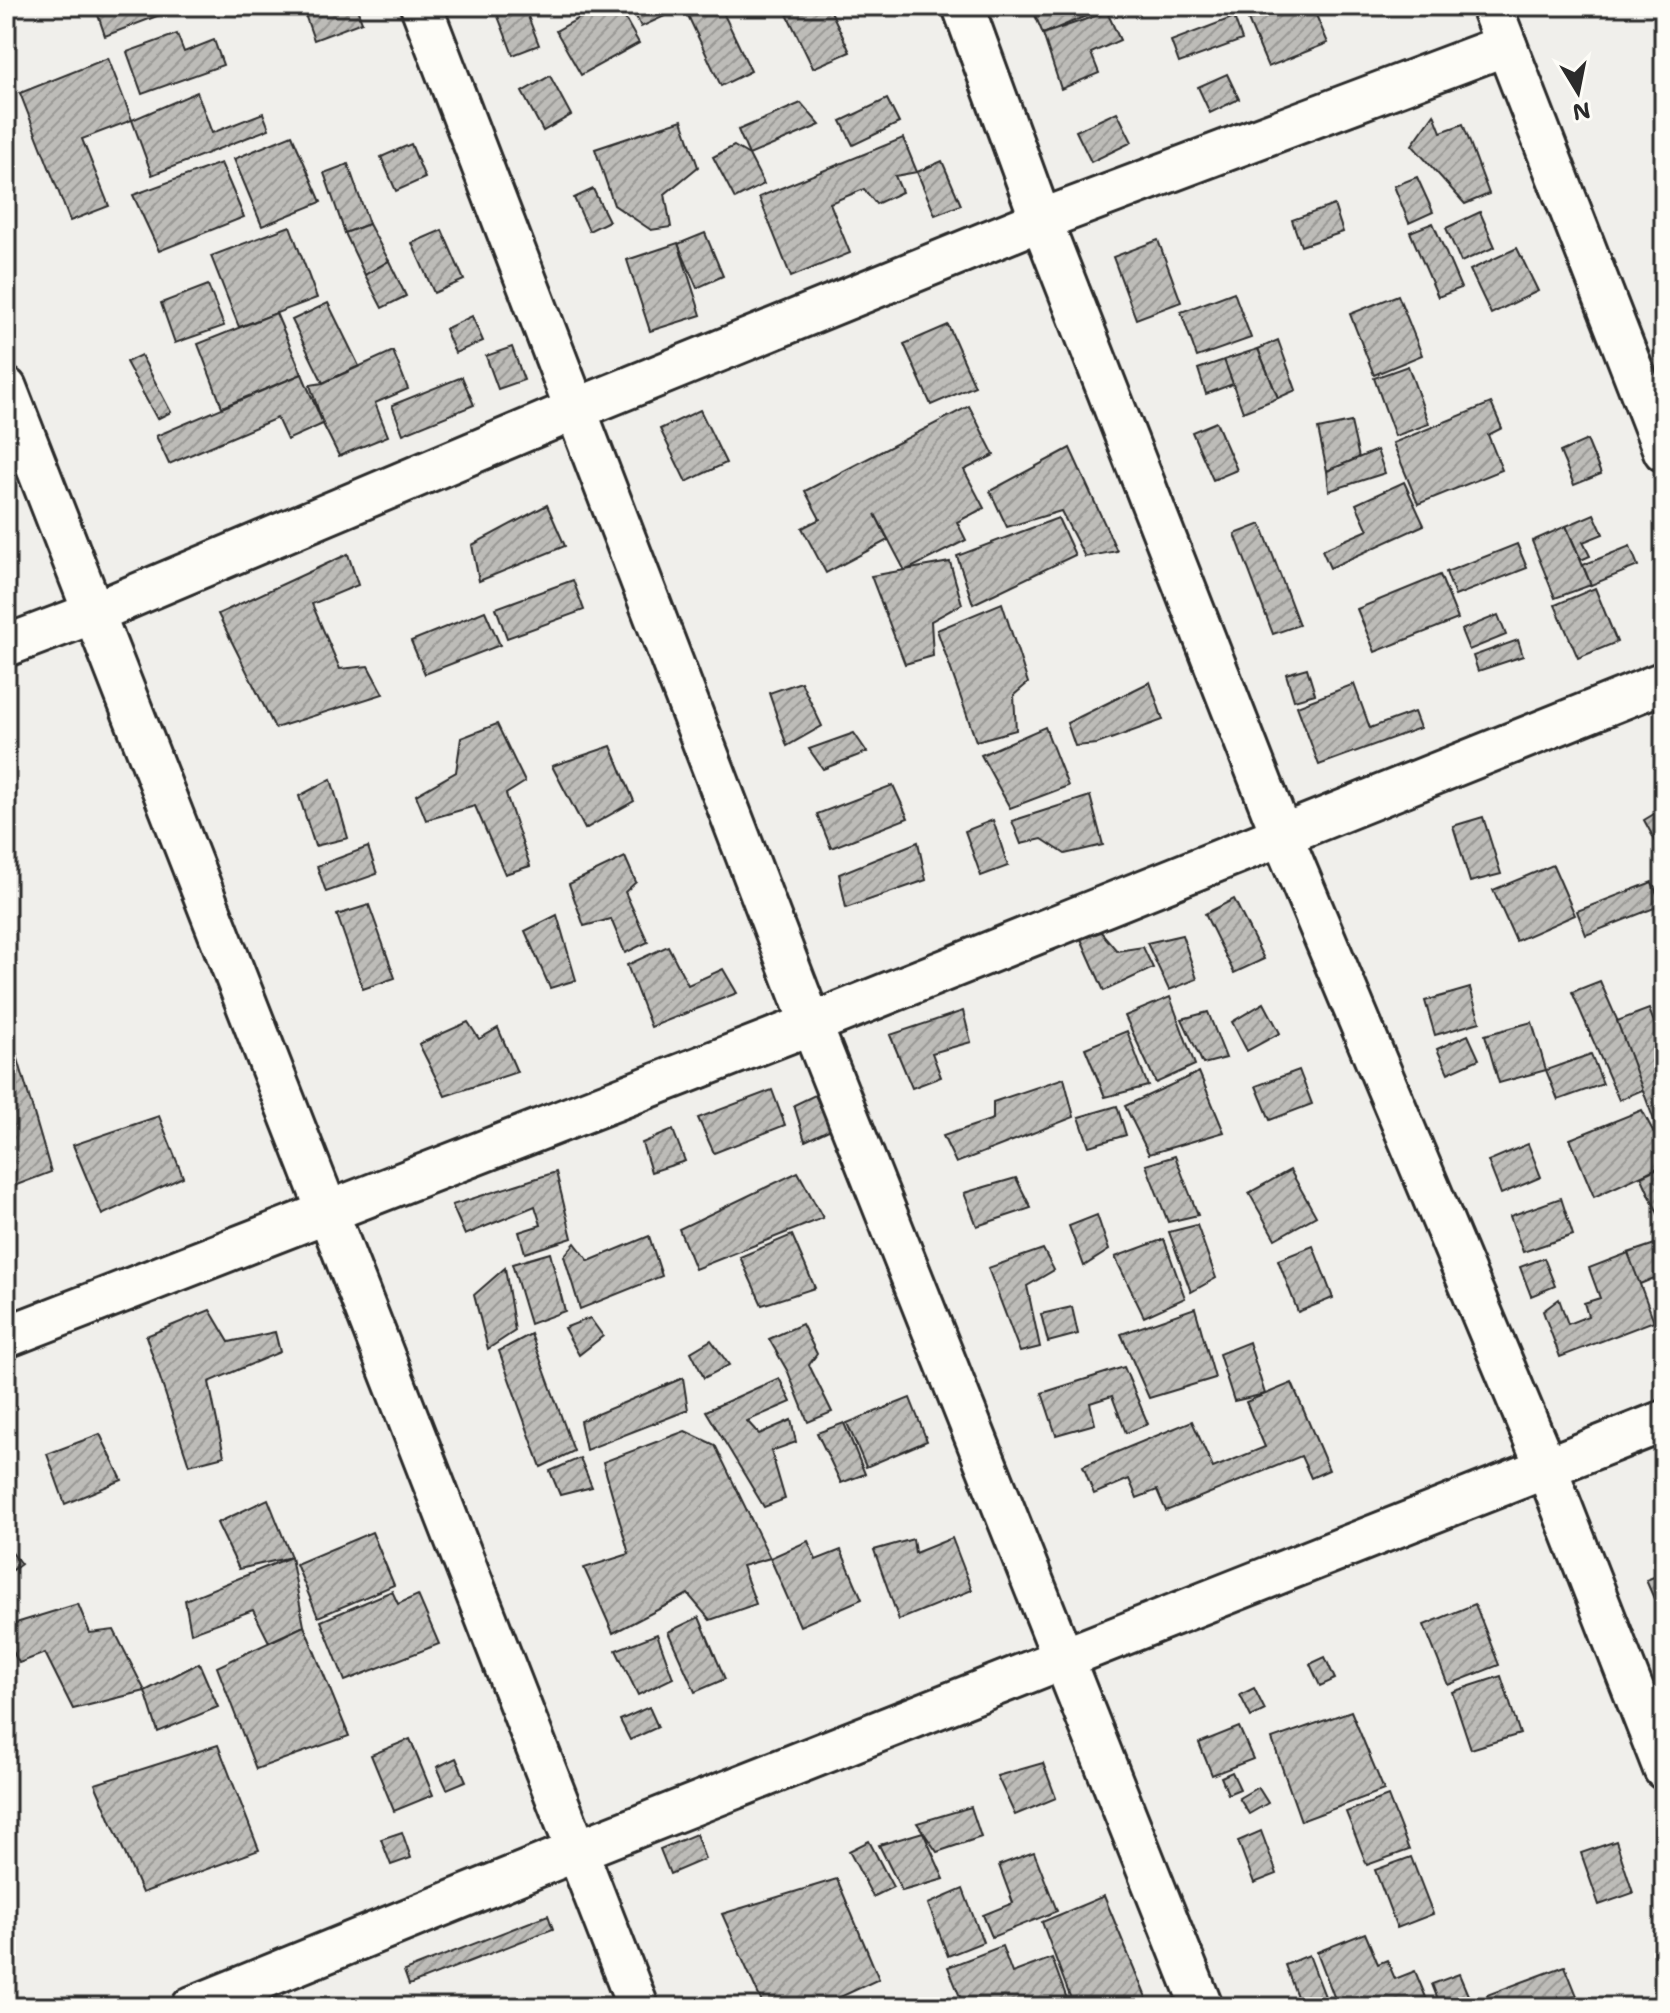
<svg xmlns="http://www.w3.org/2000/svg" width="1670" height="2013" font-family="'Shantell Sans',sans-serif">
<defs>
<pattern id="building-hatch" width="6" height="6" patternUnits="userSpaceOnUse" patternTransform="scale(2)"><rect width="6" height="6" fill="#bdbcb8"/><path d="M-1 1l2-2M0 6l6-6M5 7l2-2" fill="none" stroke="#9a9996"/></pattern>
</defs>
<rect width="100%" height="100%" fill="#f0efeb"/>
<filter id="ink" filterUnits="userSpaceOnUse"><feTurbulence type="fractalNoise" baseFrequency=".0125" numOctaves="2"/><feDisplacementMap in="SourceGraphic" scale="16" xChannelSelector="R" yChannelSelector="G"/><feConvolveMatrix kernelMatrix="1 2 1 2 8 2 1 2 1" color-interpolation-filters="sRGB"/></filter>
<g filter="url(#ink)">
<g fill="url(#building-hatch)" stroke="#2b2b2b" stroke-width="2">
<polygon points="95,6 183,6 105,36"/>
<polygon points="302,6 356,6 362,22 314,40"/>
<polygon points="494,6 524,6 539,45 513,55"/>
<polygon points="601,6 618,6 639,43 581,75 556,31"/>
<polygon points="636,6 720,6 751,71 721,86 684,7 641,27 632,8"/>
<polygon points="783,6 837,6 830,9 850,52 813,68"/>
<polygon points="1037,6 1110,6 1043,34 1032,8"/>
<polygon points="1242,6 1316,6 1313,8 1328,43 1268,67"/>
<polygon points="1107,12 1120,40 1091,53 1099,73 1061,89 1043,34"/>
<polygon points="1234,17 1242,40 1179,63 1171,41"/>
<polygon points="177,34 184,52 214,40 223,65 142,94 127,52"/>
<polygon points="108,58 132,120 82,139 109,206 70,221 20,93"/>
<polygon points="1227,74 1239,99 1210,113 1198,87"/>
<polygon points="550,76 571,115 543,131 522,92"/>
<polygon points="197,92 212,133 263,113 269,129 152,175 132,120"/>
<polygon points="887,99 899,123 853,145 841,121"/>
<polygon points="801,103 820,125 749,155 738,130"/>
<polygon points="1117,112 1132,142 1091,162 1076,131"/>
<polygon points="1434,114 1441,132 1463,124 1489,194 1465,204 1412,145"/>
<polygon points="682,120 698,167 665,194 671,227 651,230 614,205 595,149"/>
<polygon points="292,135 321,202 262,226 234,159"/>
<polygon points="903,138 917,172 895,176 902,192 876,204 864,189 830,203 850,253 791,277 759,197"/>
<polygon points="411,144 425,178 396,191 381,157"/>
<polygon points="734,146 749,155 764,184 735,199 713,157"/>
<polygon points="942,161 961,205 935,215 917,172"/>
<polygon points="221,163 244,217 159,251 133,195"/>
<polygon points="348,164 369,224 345,233 324,173"/>
<polygon points="1417,177 1433,212 1409,223 1394,186"/>
<polygon points="593,189 609,221 589,231 574,198"/>
<polygon points="1334,205 1343,232 1301,246 1292,220"/>
<polygon points="1480,212 1495,247 1461,262 1446,228"/>
<polygon points="1433,223 1461,288 1438,297 1410,232"/>
<polygon points="369,224 389,261 365,275 345,233"/>
<polygon points="290,226 317,298 239,327 211,256"/>
<polygon points="442,230 464,280 434,293 412,243"/>
<polygon points="705,233 723,276 697,288 678,244"/>
<polygon points="1158,240 1181,302 1136,319 1113,257"/>
<polygon points="678,243 701,315 650,331 627,260"/>
<polygon points="1517,248 1538,291 1491,314 1470,270"/>
<polygon points="389,261 406,296 382,308 365,275"/>
<polygon points="208,285 224,326 175,343 161,303"/>
<polygon points="1234,292 1251,338 1197,357 1181,312"/>
<polygon points="1398,295 1422,355 1374,375 1350,314"/>
<polygon points="328,303 359,366 323,383 292,320"/>
<polygon points="276,313 302,374 222,407 198,344"/>
<polygon points="472,316 483,341 455,353 445,329"/>
<polygon points="948,325 975,386 931,405 904,344"/>
<polygon points="1278,340 1296,390 1278,398 1258,349"/>
<polygon points="512,347 524,380 498,389 486,356"/>
<polygon points="1258,349 1278,398 1243,412 1224,360"/>
<polygon points="393,351 408,389 375,403 388,436 339,456 323,424 310,385 323,383"/>
<polygon points="141,355 171,412 157,419 126,362"/>
<polygon points="1224,360 1233,384 1206,394 1198,369"/>
<polygon points="1408,366 1429,424 1395,436 1374,378"/>
<polygon points="302,374 323,424 287,440 277,418 169,464 156,436"/>
<polygon points="462,377 474,405 403,434 392,405"/>
<polygon points="1491,403 1502,428 1488,435 1502,470 1418,504 1393,443"/>
<polygon points="969,406 994,455 964,470 984,508 957,522 966,540 905,571 875,514 888,540 826,573 802,528 820,519 805,491"/>
<polygon points="700,410 726,463 686,482 660,429"/>
<polygon points="1216,422 1237,470 1213,480 1192,432"/>
<polygon points="1351,422 1359,458 1327,471 1318,429"/>
<polygon points="1587,440 1601,474 1574,485 1560,452"/>
<polygon points="1070,448 1117,551 1085,557 1061,511 1007,527 990,491"/>
<polygon points="1377,450 1385,473 1329,491 1327,471"/>
<polygon points="1404,482 1424,525 1330,568 1322,550 1368,530 1356,504"/>
<polygon points="547,505 565,546 479,581 472,545"/>
<polygon points="1594,514 1603,534 1583,542 1590,556 1581,560 1566,526"/>
<polygon points="1058,518 1075,555 973,604 957,556"/>
<polygon points="1261,524 1299,625 1273,634 1235,534"/>
<polygon points="1566,526 1591,585 1555,598 1532,541"/>
<polygon points="1517,544 1527,568 1455,596 1446,572"/>
<polygon points="1630,546 1638,566 1591,585 1583,565"/>
<polygon points="348,554 358,585 312,604 340,669 368,666 383,694 275,728 218,614"/>
<polygon points="950,562 962,604 931,621 933,656 905,664 871,576"/>
<polygon points="1440,575 1458,619 1375,652 1357,609"/>
<polygon points="573,580 584,610 507,638 496,608"/>
<polygon points="1595,588 1617,642 1578,658 1555,605"/>
<polygon points="1002,603 1028,683 1014,695 1016,730 976,741 937,630"/>
<polygon points="485,611 500,645 425,674 411,641"/>
<polygon points="1498,615 1506,635 1469,650 1461,630"/>
<polygon points="1518,640 1523,656 1478,671 1473,656"/>
<polygon points="1307,668 1315,694 1294,700 1286,674"/>
<polygon points="801,682 822,726 787,746 769,693"/>
<polygon points="1150,682 1163,720 1097,744 1075,746 1067,723"/>
<polygon points="1354,684 1370,728 1414,712 1420,728 1319,765 1297,706"/>
<polygon points="497,724 525,782 506,794 530,866 505,874 475,806 426,820 416,795 456,772 461,738"/>
<polygon points="1045,727 1068,786 1010,808 981,755"/>
<polygon points="854,733 867,752 823,769 809,749"/>
<polygon points="611,746 634,801 585,829 552,766"/>
<polygon points="331,779 348,838 315,846 299,796"/>
<polygon points="893,785 908,818 831,848 817,814"/>
<polygon points="1090,796 1103,845 1065,854 1042,839 1021,844 1012,821"/>
<polygon points="1664,808 1664,843 1658,846 1644,820"/>
<polygon points="1483,817 1501,874 1470,882 1453,826"/>
<polygon points="993,820 1008,866 981,876 965,831"/>
<polygon points="918,842 926,880 846,908 839,874"/>
<polygon points="368,847 377,874 326,892 317,866"/>
<polygon points="625,857 636,882 625,892 648,942 625,953 611,919 584,926 569,884"/>
<polygon points="1553,865 1575,915 1516,941 1493,890"/>
<polygon points="1652,882 1662,905 1586,935 1577,911"/>
<polygon points="1234,899 1264,959 1234,973 1205,914"/>
<polygon points="369,905 395,978 363,989 337,915"/>
<polygon points="557,915 576,980 550,988 525,931"/>
<polygon points="1101,932 1117,951 1143,947 1153,968 1104,991 1081,939"/>
<polygon points="1182,935 1197,979 1169,990 1147,943"/>
<polygon points="668,946 688,985 723,969 737,993 651,1027 627,965"/>
<polygon points="1600,981 1647,1088 1619,1100 1572,992"/>
<polygon points="1470,988 1480,1022 1435,1035 1425,1001"/>
<polygon points="1170,997 1195,1065 1156,1083 1125,1016"/>
<polygon points="1264,1003 1280,1033 1247,1051 1232,1022"/>
<polygon points="1649,1009 1664,1049 1664,1147 1617,1021"/>
<polygon points="963,1011 971,1042 932,1053 941,1077 912,1088 890,1035"/>
<polygon points="1208,1012 1226,1058 1203,1064 1182,1019"/>
<polygon points="468,1022 479,1039 498,1028 517,1072 445,1096 419,1044"/>
<polygon points="1532,1022 1546,1070 1499,1083 1485,1035"/>
<polygon points="1127,1031 1148,1086 1105,1097 1085,1048"/>
<polygon points="1468,1035 1479,1059 1448,1073 1437,1049"/>
<polygon points="16,1052 51,1172 6,1189 6,1055"/>
<polygon points="1591,1054 1603,1084 1558,1100 1546,1070"/>
<polygon points="1299,1070 1312,1104 1270,1120 1256,1086"/>
<polygon points="1199,1072 1224,1132 1149,1154 1125,1106"/>
<polygon points="1064,1078 1074,1117 956,1163 943,1136 993,1119 993,1102"/>
<polygon points="772,1090 785,1125 714,1153 698,1118"/>
<polygon points="815,1095 831,1129 805,1141 794,1105"/>
<polygon points="1117,1106 1126,1135 1089,1146 1079,1117"/>
<polygon points="1642,1110 1664,1152 1664,1165 1594,1197 1570,1139"/>
<polygon points="159,1116 183,1177 102,1215 73,1145"/>
<polygon points="673,1130 685,1161 651,1172 642,1143"/>
<polygon points="1528,1144 1541,1177 1501,1194 1488,1161"/>
<polygon points="1175,1156 1198,1215 1168,1222 1146,1165"/>
<polygon points="1664,1165 1664,1227 1641,1176"/>
<polygon points="1290,1170 1316,1216 1275,1239 1249,1193"/>
<polygon points="556,1172 572,1238 525,1253 519,1232 541,1225 535,1206 465,1235 452,1205"/>
<polygon points="798,1172 823,1218 695,1269 679,1229"/>
<polygon points="1016,1178 1031,1208 977,1226 964,1193"/>
<polygon points="1561,1198 1573,1235 1523,1252 1510,1216"/>
<polygon points="1097,1215 1109,1250 1084,1266 1069,1226"/>
<polygon points="1197,1225 1216,1278 1191,1292 1169,1232"/>
<polygon points="792,1235 815,1288 762,1305 740,1257"/>
<polygon points="649,1236 662,1276 580,1309 564,1256 575,1243 589,1261"/>
<polygon points="1164,1239 1185,1298 1144,1317 1115,1257"/>
<polygon points="1664,1241 1664,1274 1635,1286 1628,1253"/>
<polygon points="1313,1246 1333,1298 1298,1312 1278,1260"/>
<polygon points="1043,1249 1054,1270 1027,1286 1040,1347 1020,1352 988,1268"/>
<polygon points="550,1253 565,1311 530,1324 512,1264"/>
<polygon points="1628,1253 1654,1321 1560,1357 1543,1311 1559,1299 1568,1324 1588,1316 1584,1303 1600,1298 1589,1268"/>
<polygon points="1544,1258 1555,1286 1531,1296 1520,1267"/>
<polygon points="505,1268 515,1331 488,1349 474,1295"/>
<polygon points="1072,1307 1078,1334 1048,1342 1041,1314"/>
<polygon points="1195,1308 1215,1378 1149,1398 1121,1334"/>
<polygon points="210,1310 229,1342 275,1332 280,1352 209,1382 224,1456 189,1465 146,1336"/>
<polygon points="590,1318 603,1336 579,1355 564,1328"/>
<polygon points="802,1324 817,1354 809,1365 832,1412 808,1422 788,1372 769,1339"/>
<polygon points="531,1334 574,1451 541,1467 499,1351"/>
<polygon points="711,1340 729,1365 704,1378 691,1352"/>
<polygon points="1249,1342 1265,1394 1234,1401 1219,1354"/>
<polygon points="1124,1367 1148,1424 1126,1433 1112,1396 1090,1403 1095,1424 1056,1435 1042,1393"/>
<polygon points="683,1378 688,1410 586,1450 580,1421"/>
<polygon points="779,1378 791,1402 747,1421 759,1434 791,1420 796,1442 771,1451 785,1499 764,1507 706,1411"/>
<polygon points="1292,1383 1329,1470 1311,1478 1301,1456 1166,1511 1157,1490 1137,1498 1129,1479 1094,1494 1083,1466 1192,1421 1213,1468 1265,1447 1246,1402"/>
<polygon points="910,1398 927,1441 866,1467 847,1423"/>
<polygon points="844,1423 865,1474 841,1483 817,1433"/>
<polygon points="685,1431 715,1445 770,1558 742,1566 756,1604 710,1620 688,1594 613,1633 584,1568 629,1554 603,1462"/>
<polygon points="100,1434 122,1480 65,1504 47,1454"/>
<polygon points="580,1458 592,1487 560,1495 550,1471"/>
<polygon points="268,1499 291,1557 239,1569 217,1523"/>
<polygon points="372,1532 394,1585 318,1617 296,1564"/>
<polygon points="952,1538 972,1590 899,1620 874,1550 913,1539 915,1553"/>
<polygon points="808,1541 816,1560 841,1550 862,1599 800,1626 770,1558"/>
<polygon points="6,1545 21,1564 6,1575"/>
<polygon points="291,1557 304,1626 269,1642 253,1610 191,1633 185,1600"/>
<polygon points="1664,1573 1664,1622 1646,1580"/>
<polygon points="392,1591 398,1604 418,1595 439,1644 345,1681 321,1621"/>
<polygon points="78,1604 90,1633 114,1630 145,1691 73,1709 45,1653 19,1663 6,1639 6,1626"/>
<polygon points="1475,1604 1499,1665 1448,1685 1424,1625"/>
<polygon points="699,1617 725,1679 695,1692 668,1632"/>
<polygon points="304,1626 349,1736 256,1769 217,1667"/>
<polygon points="657,1634 673,1678 638,1695 616,1650"/>
<polygon points="1325,1657 1335,1679 1320,1686 1310,1664"/>
<polygon points="199,1663 218,1707 158,1732 145,1691"/>
<polygon points="1501,1676 1520,1734 1471,1749 1452,1692"/>
<polygon points="1254,1688 1265,1710 1251,1717 1240,1695"/>
<polygon points="649,1707 658,1727 630,1740 620,1720"/>
<polygon points="1351,1711 1384,1790 1301,1821 1272,1739"/>
<polygon points="1239,1727 1253,1759 1212,1775 1199,1743"/>
<polygon points="410,1739 433,1795 394,1811 371,1755"/>
<polygon points="218,1745 259,1850 142,1893 95,1784"/>
<polygon points="456,1758 466,1781 447,1789 437,1767"/>
<polygon points="1043,1763 1056,1798 1015,1815 997,1776"/>
<polygon points="1232,1772 1240,1789 1228,1794 1221,1777"/>
<polygon points="1258,1787 1268,1803 1249,1814 1239,1798"/>
<polygon points="1388,1796 1409,1850 1367,1865 1346,1812"/>
<polygon points="971,1807 981,1837 937,1852 917,1823"/>
<polygon points="1261,1831 1277,1874 1254,1883 1238,1841"/>
<polygon points="402,1832 411,1858 391,1865 381,1839"/>
<polygon points="923,1832 944,1879 902,1891 879,1845"/>
<polygon points="696,1834 705,1859 670,1874 660,1849"/>
<polygon points="869,1841 893,1887 873,1897 849,1851"/>
<polygon points="1616,1841 1633,1893 1599,1905 1581,1853"/>
<polygon points="1034,1852 1057,1911 992,1937 983,1915 1013,1903 999,1865"/>
<polygon points="1411,1857 1433,1914 1397,1928 1375,1870"/>
<polygon points="837,1879 879,1979 819,2007 764,2007 722,1914"/>
<polygon points="963,1889 983,1942 948,1956 928,1904"/>
<polygon points="1104,1896 1150,2007 1074,2007 1042,1922"/>
<polygon points="548,1915 553,1929 409,1985 404,1971"/>
<polygon points="1365,1933 1378,1964 1387,1960 1395,1979 1415,1971 1430,2007 1338,2007 1317,1952"/>
<polygon points="1002,1946 1012,1973 1052,1958 1070,2007 964,2007 948,1967"/>
<polygon points="1309,1955 1329,2007 1301,2007 1285,1965"/>
<polygon points="1565,1966 1577,1996 1547,2007 1491,2007 1487,1995"/>
<polygon points="1459,1974 1473,2007 1441,2007 1432,1984"/>
</g>
<g fill="none" stroke-linecap="round" stroke-linejoin="round">
<defs>
<g id="street">
<polyline points="421,6 811,1024 1202,2007"/>
<polyline points="963,6 1041,220 1282,836 1546,1467 1664,1769"/>
<polyline points="1491,6 1664,451"/>
<polyline points="6,388 638,2007"/>
<polyline points="6,646 93,613 574,410 1041,220 1506,45"/>
<polyline points="6,1337 811,1024 1664,682"/>
<polyline points="192,2007 576,1851 1664,1421"/>
</g>
</defs>
<use href="#street" stroke="#2b2b2b" stroke-width="46"/>
<use href="#street" stroke="#fdfcf7" stroke-width="40"/>
</g>
</g>
<rect width="1670" height="2013" fill="none" stroke="#fdfcf7" stroke-width="32"/>
<rect x="16" y="16" width="1638" height="1981" fill="none" stroke="#2b2b2b" stroke-width="3" filter="url(#ink)"/>
<g transform="translate(1578 92) rotate(170)" stroke="#fdfcf7" stroke-width="6" paint-order="stroke">
<path d="M0-6L14 30L0 20L-14 30Z" fill="#2b2b2b"/>
<text y="-12" font-size="22" font-weight="bold" text-anchor="middle" fill="#2b2b2b">N</text>
</g>
</svg>
